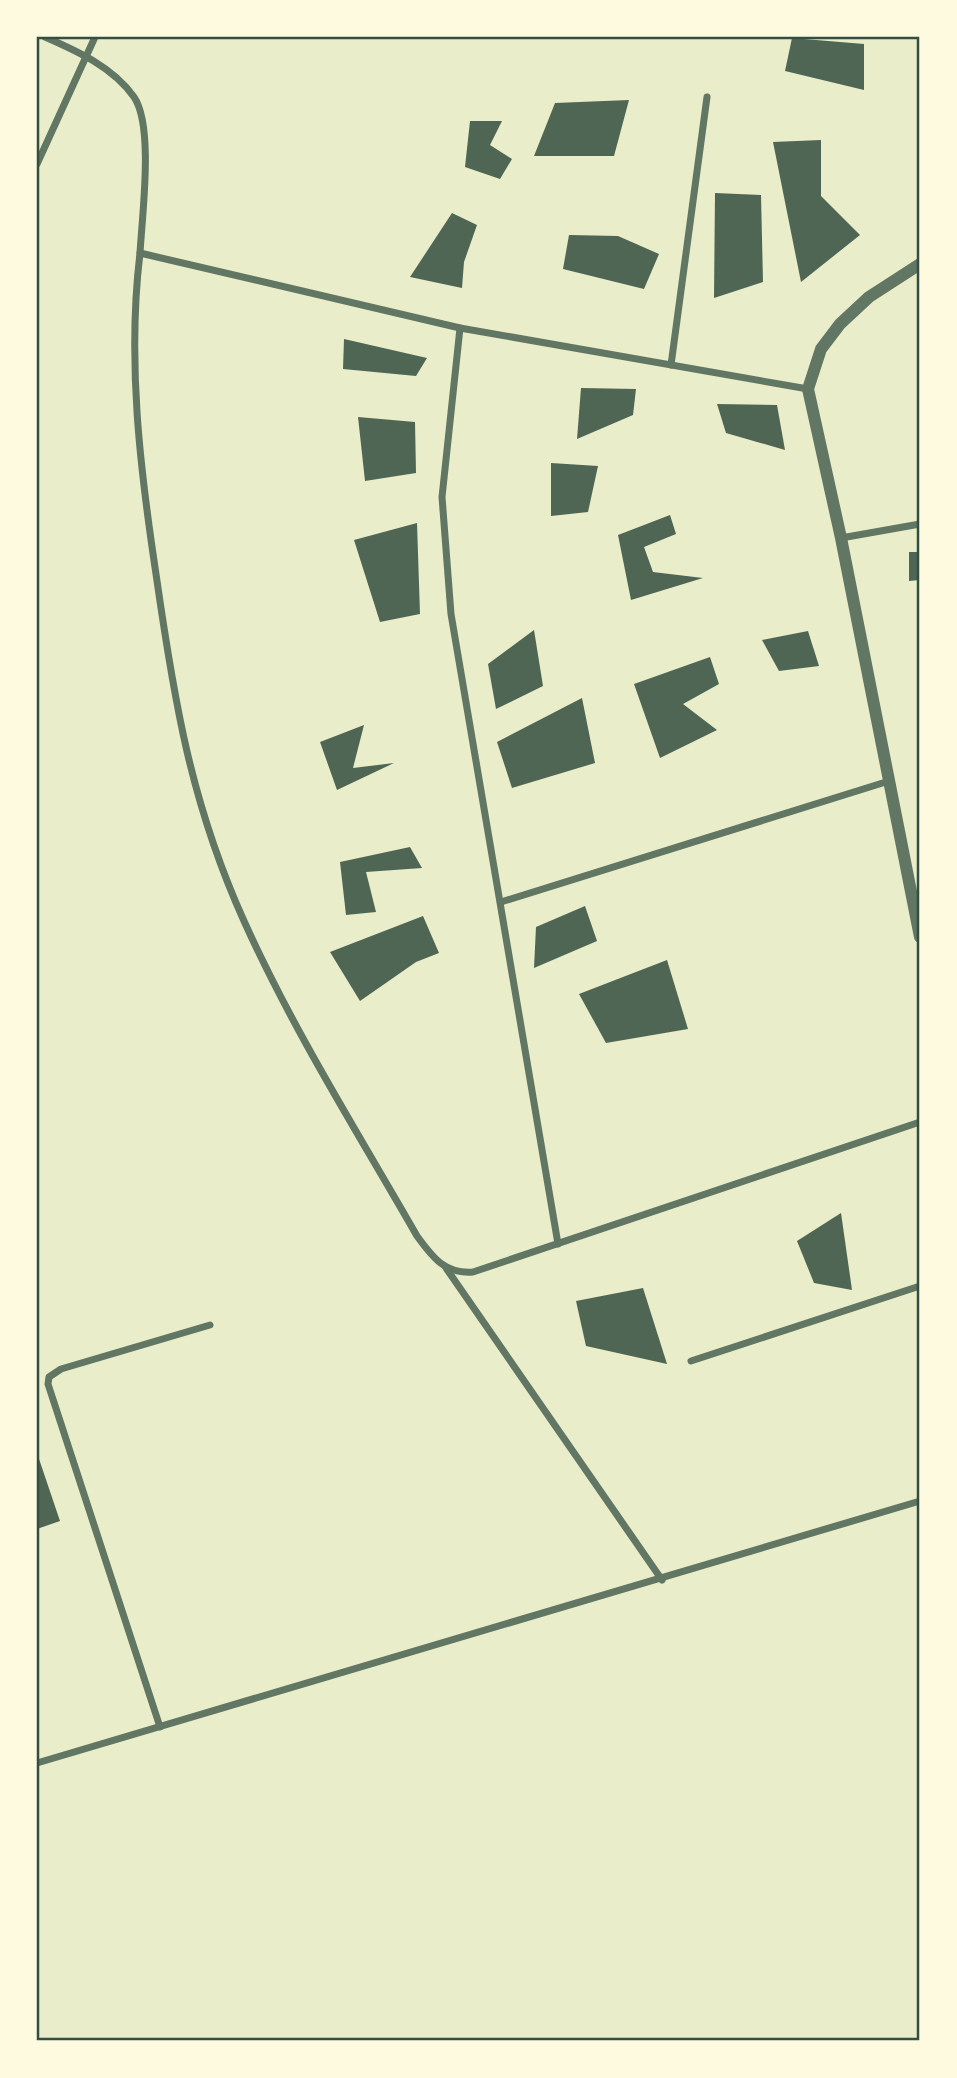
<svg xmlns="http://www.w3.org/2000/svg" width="957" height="2078" font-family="'Fira Sans Condensed',sans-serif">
<rect width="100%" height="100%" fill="#e9edc9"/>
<g fill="#4f6655">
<polygon points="792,38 864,44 864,90 785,71"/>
<polygon points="629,100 614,156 534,156 555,103"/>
<polygon points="470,121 502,121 490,145 512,159 500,179 465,167"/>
<polygon points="821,140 821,196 860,235 801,282 773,142"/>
<polygon points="715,193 761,195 763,282 714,298"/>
<polygon points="452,213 477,225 464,262 462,288 410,277"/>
<polygon points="569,235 618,236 659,254 644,289 563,269"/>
<polygon points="344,339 427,358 416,376 343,369"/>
<polygon points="581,388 636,389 633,415 577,439"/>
<polygon points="717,404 777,405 785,450 726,433"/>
<polygon points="358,417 415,422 416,473 365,481"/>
<polygon points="551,463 598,466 588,512 551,516"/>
<polygon points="670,515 676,534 644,547 653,572 703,578 631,600 618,535"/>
<polygon points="417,523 420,614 380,622 354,540"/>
<polygon points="909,552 920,552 920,580 909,581"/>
<polygon points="534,630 543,686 496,709 488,664"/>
<polygon points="808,631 819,666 779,671 762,640"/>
<polygon points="710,657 719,684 683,704 717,730 660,758 634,684"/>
<polygon points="582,698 595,763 512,788 497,742"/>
<polygon points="364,725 353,768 394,763 337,790 320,742"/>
<polygon points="410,847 422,868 366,872 376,912 346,915 340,862"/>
<polygon points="585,906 597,941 534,968 536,927"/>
<polygon points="423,916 439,953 416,962 360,1001 330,952"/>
<polygon points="667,960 688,1029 606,1043 579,994"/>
<polygon points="841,1213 852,1290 814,1283 797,1241"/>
<polygon points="643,1288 667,1364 586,1346 576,1301"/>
<polygon points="37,1453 60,1521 37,1529"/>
</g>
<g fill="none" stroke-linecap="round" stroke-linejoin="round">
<g stroke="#617663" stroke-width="7">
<path d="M 45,37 C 77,51 113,67 134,97 C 154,126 142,216 140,253 L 460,328 L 808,389"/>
<polyline points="37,164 95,37"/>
<path d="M 140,253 C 127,360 140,468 156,574 C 174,700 191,804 244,921 C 293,1030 358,1133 417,1236 C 433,1258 445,1274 473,1272 L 920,1122"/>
<polyline points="460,328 442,497 451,614 558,1244"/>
<polyline points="671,365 707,97"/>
<polyline points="841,538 920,524"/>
<polyline points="501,902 889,781"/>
<polyline points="446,1268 662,1580"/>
<polyline points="691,1361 920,1286"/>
<polyline points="160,1727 48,1384 49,1377 61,1369 210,1325"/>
<polyline points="37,1763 920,1501"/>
</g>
<polyline stroke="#617663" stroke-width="12" points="920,264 869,297 840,324 821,349 808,389 841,538 920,937"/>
</g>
<rect width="957" height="2078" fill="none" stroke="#fefae0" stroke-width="77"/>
<rect x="38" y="38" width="880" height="2001" fill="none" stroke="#344e41" stroke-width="2.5"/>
</svg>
